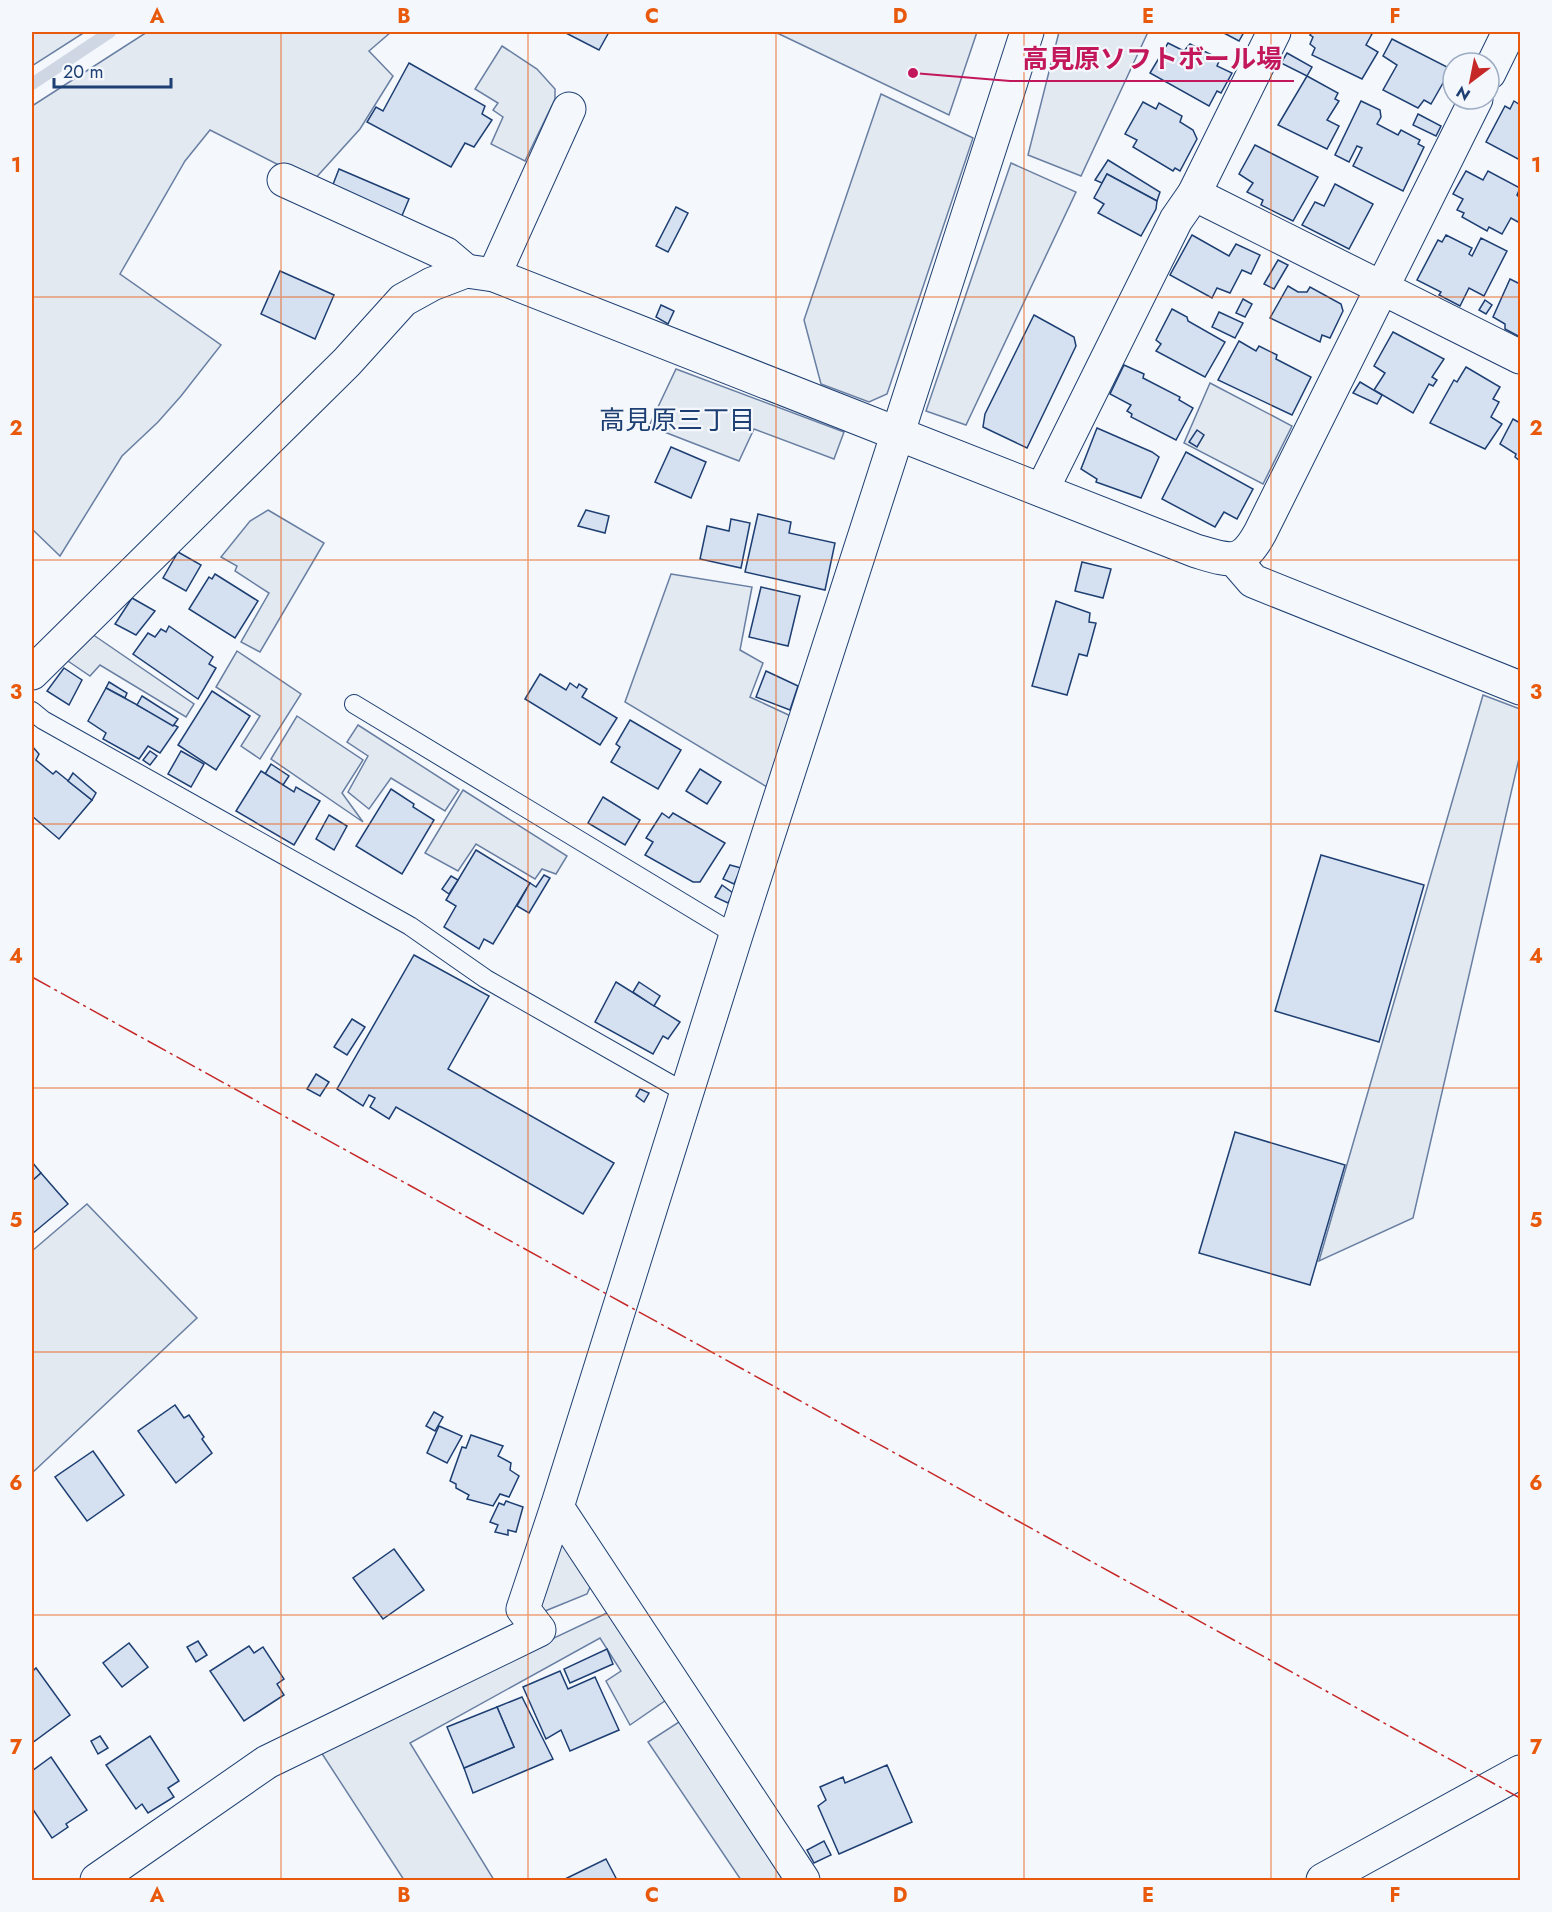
<svg xmlns="http://www.w3.org/2000/svg" width="1552" height="1912" font-family="Jost,'Noto Sans JP',sans-serif">
<rect width="100%" height="100%" fill="#f4f7fb"/>
<g fill="#e3e9f0" stroke="#687fa3" stroke-width="1.5">
<polygon points="32,32 85,32 32,66"/>
<polygon points="147,32 391,32 369,51 393,76 360,129 312,182 210,130 185,161 120,274 221,345 181,396 158,422 122,456 60,556 32,529 32,106"/>
<polygon points="775,32 977,32 949,115"/>
<polygon points="1059,32 1148,32 1081,176 1028,155"/>
<polygon points="502,46 537,69 555,89 555,99 525,161 491,144 503,117 493,110 498,103 475,89"/>
<polygon points="881,94 973,138 887,394 869,402 821,384 804,320"/>
<polygon points="1011,163 1076,192 966,425 926,411"/>
<polygon points="676,369 844,432 834,459 754,429 739,461 649,426"/>
<polygon points="1210,383 1292,426 1263,484 1184,443"/>
<polygon points="268,510 324,543 260,652 241,642 269,593 235,571 237,566 221,557 250,521"/>
<polygon points="671,574 752,587 740,650 763,663 750,697 795,718 767,787 625,702"/>
<polygon points="92,634 194,704 186,717 100,665 90,676 65,659"/>
<polygon points="237,651 301,694 260,759 241,746 260,716 216,687"/>
<polygon points="1483,695 1520,709 1520,754 1413,1218 1319,1261"/>
<polygon points="297,716 363,760 342,793 363,822 271,759"/>
<polygon points="358,725 459,790 445,811 391,778 369,809 348,792 368,756 347,742"/>
<polygon points="463,790 567,856 556,874 542,869 535,879 476,844 458,871 425,853"/>
<polygon points="87,1204 197,1318 32,1473 32,1251"/>
<polygon points="558,1537 591,1585 587,1594 545,1611 534,1600"/>
<polygon points="609,1612 669,1698 630,1725 606,1681 621,1671 600,1638 410,1743 494,1880 404,1880 319,1749"/>
<polygon points="682,1720 783,1880 741,1880 648,1742"/>
</g>
<g fill="none" stroke-linecap="round" stroke-linejoin="round">
<polyline stroke="#cfd7e4" stroke-width="12" points="32,84 110,32"/>
</g>
<g fill="#d5e0f0" stroke="#1d3f73" stroke-width="1.5">
<polygon points="564,32 609,32 599,50"/>
<polygon points="1222,32 1244,32 1239,41"/>
<polygon points="1312,32 1367,32 1372,34 1366,45 1378,52 1362,79 1312,55 1315,48 1310,44 1313,37 1310,35"/>
<polygon points="1392,39 1451,69 1431,104 1424,100 1418,108 1383,90 1397,65 1383,56"/>
<polygon points="1168,43 1184,51 1190,44 1220,59 1217,66 1232,73 1221,93 1217,91 1209,106 1150,73"/>
<polygon points="1287,53 1312,67 1307,76 1281,63"/>
<polygon points="409,63 485,106 482,114 492,120 474,147 465,143 451,167 367,122 376,107 383,111"/>
<polygon points="1307,76 1338,93 1335,99 1339,101 1327,120 1339,126 1327,149 1278,125"/>
<polygon points="1361,101 1380,110 1381,117 1377,124 1398,135 1401,130 1420,140 1418,144 1424,147 1403,191 1353,166 1362,148 1357,146 1349,162 1335,155"/>
<polygon points="1514,101 1520,105 1520,160 1486,142 1505,106 1510,109"/>
<polygon points="1143,102 1156,109 1159,103 1182,116 1180,122 1193,130 1197,139 1180,171 1175,168 1173,171 1133,147 1137,140 1125,134"/>
<polygon points="1418,114 1441,126 1436,136 1413,125"/>
<polygon points="1255,145 1318,177 1293,221 1261,205 1263,200 1247,192 1253,183 1239,174"/>
<polygon points="1108,160 1160,192 1157,201 1107,174 1102,183 1095,180"/>
<polygon points="339,169 409,199 401,218 332,187"/>
<polygon points="1466,171 1483,180 1488,171 1520,188 1517,195 1520,198 1520,219 1518,222 1511,218 1502,234 1489,227 1487,231 1462,217 1464,213 1457,210 1463,199 1453,194"/>
<polygon points="1107,174 1157,201 1156,209 1141,236 1098,213 1104,204 1094,198"/>
<polygon points="1335,184 1373,204 1349,249 1302,225 1315,202 1324,206"/>
<polygon points="676,207 688,213 668,252 656,246"/>
<polygon points="1192,235 1229,256 1236,244 1260,255 1251,274 1242,270 1230,293 1217,288 1212,298 1170,275"/>
<polygon points="1446,235 1472,248 1469,254 1472,256 1481,238 1507,251 1484,296 1469,288 1460,306 1439,295 1441,292 1417,280 1438,240 1442,242"/>
<polygon points="1278,260 1288,265 1274,289 1264,284"/>
<polygon points="280,271 334,295 315,339 261,314"/>
<polygon points="1510,279 1520,284 1520,337 1505,329 1505,324 1493,317"/>
<polygon points="1288,286 1298,292 1307,292 1310,287 1341,304 1343,311 1330,338 1322,335 1320,342 1270,318"/>
<polygon points="1243,299 1252,304 1245,317 1236,313"/>
<polygon points="1485,300 1492,305 1486,314 1479,310"/>
<polygon points="661,305 674,311 668,324 656,317"/>
<polygon points="1172,309 1187,317 1188,321 1225,342 1205,377 1156,351 1161,344 1156,340"/>
<polygon points="1219,312 1243,323 1235,338 1212,327"/>
<polygon points="1034,315 1074,337 1076,346 1027,448 983,427 985,414"/>
<polygon points="1393,332 1444,359 1432,377 1437,380 1433,386 1429,384 1413,413 1374,390 1385,373 1374,366"/>
<polygon points="1239,341 1256,351 1259,346 1277,355 1276,359 1311,377 1292,415 1218,380"/>
<polygon points="1124,365 1144,374 1143,378 1180,397 1179,400 1193,408 1176,440 1131,417 1132,414 1127,411 1131,405 1110,394"/>
<polygon points="1466,367 1500,387 1493,399 1499,402 1491,417 1502,424 1485,449 1430,423 1454,380 1457,382"/>
<polygon points="1360,382 1382,395 1377,404 1353,393"/>
<polygon points="1513,419 1520,423 1520,461 1515,457 1516,454 1500,444"/>
<polygon points="1097,428 1152,452 1159,457 1141,498 1096,482 1097,479 1081,469"/>
<polygon points="1197,430 1204,435 1197,447 1189,442"/>
<polygon points="671,447 706,462 691,498 655,482"/>
<polygon points="1186,452 1253,489 1237,519 1224,512 1215,527 1162,499"/>
<polygon points="586,510 609,516 605,533 578,526"/>
<polygon points="758,514 791,522 789,533 835,543 825,590 745,572"/>
<polygon points="731,519 750,523 741,568 700,559 707,526 729,531"/>
<polygon points="178,552 201,565 186,591 163,578"/>
<polygon points="1082,562 1111,569 1103,598 1075,591"/>
<polygon points="215,574 258,601 235,638 189,609 209,577 212,579"/>
<polygon points="761,587 800,596 788,646 749,637"/>
<polygon points="132,598 155,611 136,635 115,624"/>
<polygon points="1056,601 1090,613 1089,622 1096,623 1087,656 1079,654 1067,695 1032,686"/>
<polygon points="169,626 213,657 209,664 216,668 198,699 133,654 148,633 155,637 161,629 166,632"/>
<polygon points="64,668 82,680 69,705 47,691"/>
<polygon points="766,671 798,686 790,710 756,697"/>
<polygon points="540,674 566,690 570,683 577,688 579,684 587,689 582,697 617,718 600,745 525,699"/>
<polygon points="109,682 127,693 125,698 106,688"/>
<polygon points="106,688 178,727 160,753 148,746 139,759 103,739 106,733 88,721"/>
<polygon points="212,691 250,716 216,770 178,745"/>
<polygon points="142,696 178,719 173,726 137,705"/>
<polygon points="630,720 681,750 658,789 611,762 620,747 616,744"/>
<polygon points="32,746 39,754 36,760 53,774 56,771 92,800 59,839 32,816"/>
<polygon points="150,751 157,756 150,765 143,760"/>
<polygon points="181,751 204,764 191,787 168,774"/>
<polygon points="271,764 289,776 283,785 265,774"/>
<polygon points="700,769 721,782 707,804 686,791"/>
<polygon points="261,771 294,792 296,787 320,801 294,845 236,811"/>
<polygon points="73,773 96,793 92,800 68,781"/>
<polygon points="391,789 414,804 413,807 434,820 402,874 356,846"/>
<polygon points="603,797 640,820 625,845 588,823"/>
<polygon points="662,813 669,818 673,813 725,843 700,882 693,882 645,855 653,842 646,838"/>
<polygon points="329,815 347,826 334,850 316,839"/>
<polygon points="476,850 530,883 493,944 484,939 479,949 444,927 456,906 446,900"/>
<polygon points="1321,855 1424,885 1379,1042 1275,1011"/>
<polygon points="730,865 741,868 734,884 723,879"/>
<polygon points="544,875 550,878 529,913 517,906 530,883 536,887"/>
<polygon points="451,876 458,880 449,894 442,889"/>
<polygon points="722,885 733,893 728,903 715,897"/>
<polygon points="414,955 489,996 448,1069 614,1163 583,1214 396,1107 389,1119 370,1107 375,1098 369,1095 363,1106 337,1089"/>
<polygon points="616,982 680,1022 668,1039 663,1036 653,1054 595,1022"/>
<polygon points="639,982 660,996 654,1006 633,992"/>
<polygon points="352,1019 365,1027 347,1055 334,1047"/>
<polygon points="316,1074 329,1082 320,1096 307,1089"/>
<polygon points="640,1089 649,1093 644,1102 636,1096"/>
<polygon points="1235,1132 1345,1165 1310,1285 1199,1253"/>
<polygon points="32,1162 41,1173 32,1181"/>
<polygon points="41,1173 68,1204 32,1234 32,1181"/>
<polygon points="175,1405 184,1418 189,1415 204,1437 202,1439 212,1453 176,1483 138,1431"/>
<polygon points="434,1412 443,1417 435,1431 426,1426"/>
<polygon points="439,1426 462,1436 447,1463 427,1453"/>
<polygon points="471,1435 503,1446 498,1456 511,1463 510,1470 519,1476 509,1497 500,1494 493,1506 467,1499 469,1495 456,1488 456,1484 450,1481 462,1447 466,1448"/>
<polygon points="93,1451 124,1495 87,1521 55,1477"/>
<polygon points="506,1501 523,1507 516,1532 508,1530 508,1535 495,1532 498,1525 490,1522 499,1503 504,1505"/>
<polygon points="394,1549 424,1590 383,1619 353,1578"/>
<polygon points="198,1641 207,1655 196,1662 187,1647"/>
<polygon points="129,1643 148,1667 122,1687 103,1663"/>
<polygon points="249,1646 254,1653 263,1647 284,1679 277,1684 284,1695 244,1721 210,1671"/>
<polygon points="607,1649 613,1664 570,1683 564,1669"/>
<polygon points="36,1668 70,1715 32,1743 32,1672"/>
<polygon points="560,1671 568,1689 595,1677 619,1730 570,1751 561,1730 546,1739 523,1687"/>
<polygon points="522,1697 553,1759 473,1793 464,1768 514,1747 497,1707"/>
<polygon points="497,1707 514,1747 464,1768 447,1727"/>
<polygon points="100,1736 108,1748 98,1754 91,1741"/>
<polygon points="150,1736 179,1781 168,1788 174,1797 148,1813 142,1804 136,1809 106,1765"/>
<polygon points="51,1757 87,1810 66,1824 68,1827 52,1838 32,1808 32,1771"/>
<polygon points="887,1765 912,1822 839,1854 818,1806 826,1800 820,1787 843,1777 845,1783"/>
<polygon points="824,1841 831,1855 814,1863 807,1850"/>
<polygon points="606,1859 617,1880 563,1880"/>
</g>
<g fill="none" stroke-linecap="round" stroke-linejoin="round">
<defs>
<g id="service">
<polyline points="354,704 736,935"/>
<polyline points="32,711 43,720 410,926 486,979 686,1093"/>
</g>
<g id="minor">
<polyline points="1489,73 1509,32"/>
<polyline points="284,180 446,254 466,271"/>
<polyline points="1194,194 1520,357"/>
<polyline points="494,275 569,109"/>
<polyline points="1042,490 1176,220 1194,194 1274,32"/>
<polyline points="1234,559 1253,581 1520,688"/>
<path d="M 32,673 L 347,362 L 403,300 L 432,284 L 466,271 L 494,275 L 1196,551 C 1230,561 1241,567 1260,533 L 1476,99"/>
<polyline points="557,1507 803,1880"/>
<polyline points="97,1880 267,1762 539,1630 523,1609 557,1507 736,935 1027,32"/>
</g>
<polyline id="tertiary" points="1323,1880 1520,1772"/>
</defs>
<use href="#service" stroke="#1d3f73" stroke-width="20"/>
<use href="#minor" stroke="#1d3f73" stroke-width="35"/>
<use href="#tertiary" stroke="#1d3f73" stroke-width="35"/>
<use href="#service" stroke="#f4f7fb" stroke-width="18"/>
<use href="#minor" stroke="#f4f7fb" stroke-width="33"/>
<use href="#tertiary" stroke="#f4f7fb" stroke-width="33"/>
<polyline stroke="#c62828" stroke-width="1.5" stroke-dasharray="21 4.5 3 4.5" stroke-linecap="butt" points="32,977 1520,1798"/>
</g>
<path fill="none" stroke="#e8590c" stroke-width="1.5" stroke-opacity="0.55" d="M 281,32 L 281,1880M 528,32 L 528,1880M 776,32 L 776,1880M 1024,32 L 1024,1880M 1271,32 L 1271,1880M 32,297 L 1520,297M 32,560 L 1520,560M 32,824 L 1520,824M 32,1088 L 1520,1088M 32,1352 L 1520,1352M 32,1615 L 1520,1615"/>
<g text-anchor="middle" dominant-baseline="central" stroke-width="4.5" stroke-linejoin="round" paint-order="stroke">
<g font-size="26" fill="#1d3f73" stroke="#f4f7fb">
<text x="677" y="420">高見原三丁目</text>
</g>
</g>
<path fill="none" stroke="#c2185b" stroke-width="2" d="M913 73L1010 81H1294"/>
<circle fill="#c2185b" stroke="#f4f7fb" stroke-width="2" cx="913" cy="73" r="6"/>
<g font-size="26" text-anchor="middle" font-weight="bold" fill="#c2185b" stroke="#f4f7fb" stroke-width="4.5" stroke-linejoin="round" paint-order="stroke">
<text x="1152" y="68">高見原ソフトボール場</text>
</g>
<rect width="1552" height="1912" fill="none" stroke="#f4f7fb" stroke-width="66"/>
<g transform="translate(1471 81) rotate(212)"><circle r="28" fill="#f4f7fb" stroke="#9eadc5" stroke-width="1.5"/>
<path d="M0-4.5L10 22L0 15L-10 22Z" fill="#c62828"/>
<text y="-9" font-size="16" font-weight="bold" text-anchor="middle" fill="#1d3f73">N</text>
</g>
<path d="M54 78v9h117v-9" fill="none" stroke="#1d3f73" stroke-width="3"/>
<text x="63" y="78" font-size="18" fill="#1d3f73" stroke="#f4f7fb" stroke-width="4.5" paint-order="stroke">20 m</text>
<rect x="33" y="33" width="1486" height="1846" fill="none" stroke="#e8590c" stroke-width="2"/>
<g font-size="20" text-anchor="middle" font-weight="bold" fill="#e8590c">
<text x="157" y="23">A</text>
<text x="404" y="23">B</text>
<text x="652" y="23">C</text>
<text x="900" y="23">D</text>
<text x="1148" y="23">E</text>
<text x="1395" y="23">F</text>
<text x="16" y="172">1</text>
<text x="1536" y="172">1</text>
<text x="16" y="435">2</text>
<text x="1536" y="435">2</text>
<text x="16" y="699">3</text>
<text x="1536" y="699">3</text>
<text x="16" y="963">4</text>
<text x="1536" y="963">4</text>
<text x="16" y="1227">5</text>
<text x="1536" y="1227">5</text>
<text x="16" y="1490">6</text>
<text x="1536" y="1490">6</text>
<text x="16" y="1754">7</text>
<text x="1536" y="1754">7</text>
<text x="157" y="1902">A</text>
<text x="404" y="1902">B</text>
<text x="652" y="1902">C</text>
<text x="900" y="1902">D</text>
<text x="1148" y="1902">E</text>
<text x="1395" y="1902">F</text>
</g>
</svg>
